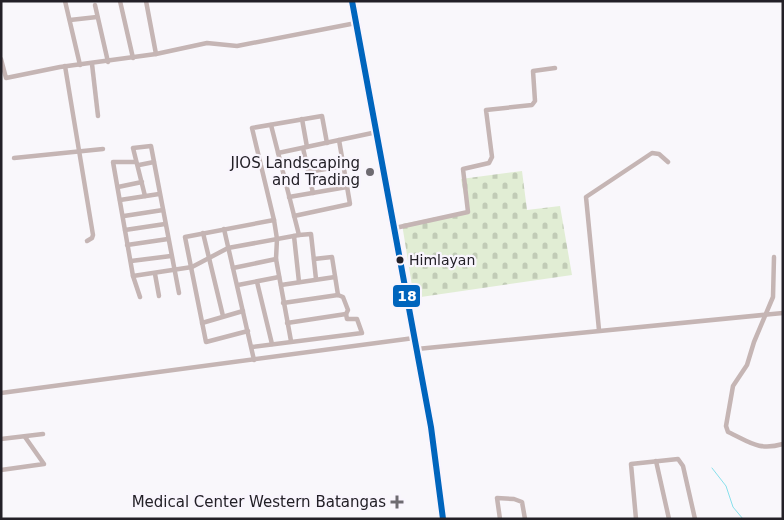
<svg xmlns="http://www.w3.org/2000/svg" width="784" height="520" font-family="'DejaVu Sans',sans-serif">
<defs>
<pattern id="cemetery-stones" width="16" height="16" patternUnits="userSpaceOnUse" patternTransform="scale(1.25)"><rect width="16" height="16" fill="#e1edd4"/><path d="M2 7V4a2 2 0 0 1 4 0v3zM10 15v-3a2 2 0 0 1 4 0v3z" fill="#c1cbb6"/></pattern>
</defs>
<rect width="100%" height="100%" fill="#f9f7fb"/>
<polygon fill="url(#cemetery-stones)" points="522,171 527,210 560,206 572,275 414,298 402,224 467,211 461,179"/>
<g fill="none" stroke-linecap="round" stroke-linejoin="round">
<polyline stroke="#88e0ec" stroke-width="1" points="712,468 726,486 733,507 743,519"/>
<g stroke="#c5b5b4" stroke-width="4.5">
<polyline points="65,1 80,65"/>
<polyline points="120,1 133,58"/>
<polyline points="146,1 156,54"/>
<polyline points="95,5 108,62"/>
<polyline points="70,20 97,17"/>
<polyline points="1,59 6,78 60,67 156,54 207,43 237,46 356,23"/>
<polyline points="92,64 98,116"/>
<polyline points="65,66 93,235 92,238 87,241"/>
<polyline points="302,119 307,147"/>
<polyline points="303,148 313,193"/>
<polyline points="278,153 377,132"/>
<polyline points="14,158 103,149"/>
<polyline points="135,162 113,162 133,276 140,297"/>
<polyline points="139,165 154,162"/>
<polyline points="308,172 343,166"/>
<polyline points="118,187 142,182"/>
<polyline points="145,196 133,148 151,146 179,293"/>
<polyline points="289,197 347,187"/>
<polyline points="120,200 159,194"/>
<polyline points="124,216 163,210"/>
<polyline points="294,216 350,204 339,140"/>
<polyline points="395,228 468,212 463,169 489,163 492,157 486,110 532,105 535,101 533,71 555,68"/>
<polyline points="224,229 254,360"/>
<polyline points="125,230 165,224"/>
<polyline points="203,233 223,316"/>
<polyline points="299,235 311,234 316,279"/>
<polyline points="294,236 299,282"/>
<polyline points="127,245 168,239"/>
<path d="M 774,257 L 773,297 L 754,342 L 747,365 L 733,386 L 726,426 L 728,432 C 750,442 758,451 783,444"/>
<polyline points="314,259 332,257 338,295"/>
<polyline points="131,261 171,256"/>
<polyline points="233,268 276,259"/>
<polyline points="155,274 159,296"/>
<polyline points="133,276 192,267 228,248 299,235 271,125"/>
<polyline points="257,282 272,344"/>
<polyline points="238,285 279,277"/>
<polyline points="281,285 335,277"/>
<polyline points="283,303 338,295 343,297 348,310 346,314 287,323"/>
<polyline points="202,323 243,311"/>
<polyline points="599,330 586,197 652,153 659,154 668,162"/>
<polyline points="248,331 206,342 185,237 274,220"/>
<polyline points="291,341 276,259 277,239 274,220 252,128 322,116 327,143"/>
<polyline points="252,347 362,333 357,319 347,319 346,314"/>
<polyline points="417,349 783,313"/>
<polyline points="1,393 414,338"/>
<polyline points="1,439 43,434"/>
<polyline points="656,461 669,519"/>
<polyline points="1,470 44,464 25,437"/>
<polyline points="500,519 497,498 514,499 522,502 525,519"/>
<polyline points="636,519 631,464 678,459 683,466 695,519"/>
</g>
<polyline stroke="#c5b6b6" stroke-width="5.5" points="352,1 431,427 443,519"/>
<defs>
<polyline id="bus-1" points="352,1 431,427 443,519"/>
</defs>
<use href="#bus-1" stroke="#f9f5fd" stroke-width="10"/>
<use href="#bus-1" stroke="#0065bd" stroke-width="6"/>
</g>
<g fill="#6e6b71" stroke="#f9f5fd" stroke-width="2">
<circle cx="370" cy="172" r="5"/>
<path d="M394.5 494.5h5v5h5v5h-5v5h-5v-5h-5v-5h5z"/>
</g>
<circle fill="#232027" stroke="#f9f5fd" stroke-width="2" cx="400" cy="260" r="4.5"/>
<g text-anchor="middle" dominant-baseline="central" stroke-width="4.5" stroke-linejoin="round" paint-order="stroke">
<g font-size="14" fill="#232027" stroke="#f9f5fd" text-anchor="start">
<text x="409" y="260">Himlayan</text>
</g>
<g font-size="15" fill="#232027" stroke="#f9f5fd" text-anchor="end">
<text x="360" y="163">JIOS Landscaping<tspan x="360" dy="17">and Trading</tspan></text>
<text x="386" y="502">Medical Center Western Batangas</text>
</g>
</g>
<rect stroke="#f9f5fd" stroke-width="2" x="392" y="284" width="29" height="24" rx="5" fill="#0065bd"/>
<g font-size="14" text-anchor="middle" font-weight="bold" fill="#fff">
<text x="407" y="301">18</text>
</g>
<rect width="784" height="520" fill="none" stroke="#232027" stroke-width="5"/>
</svg>
